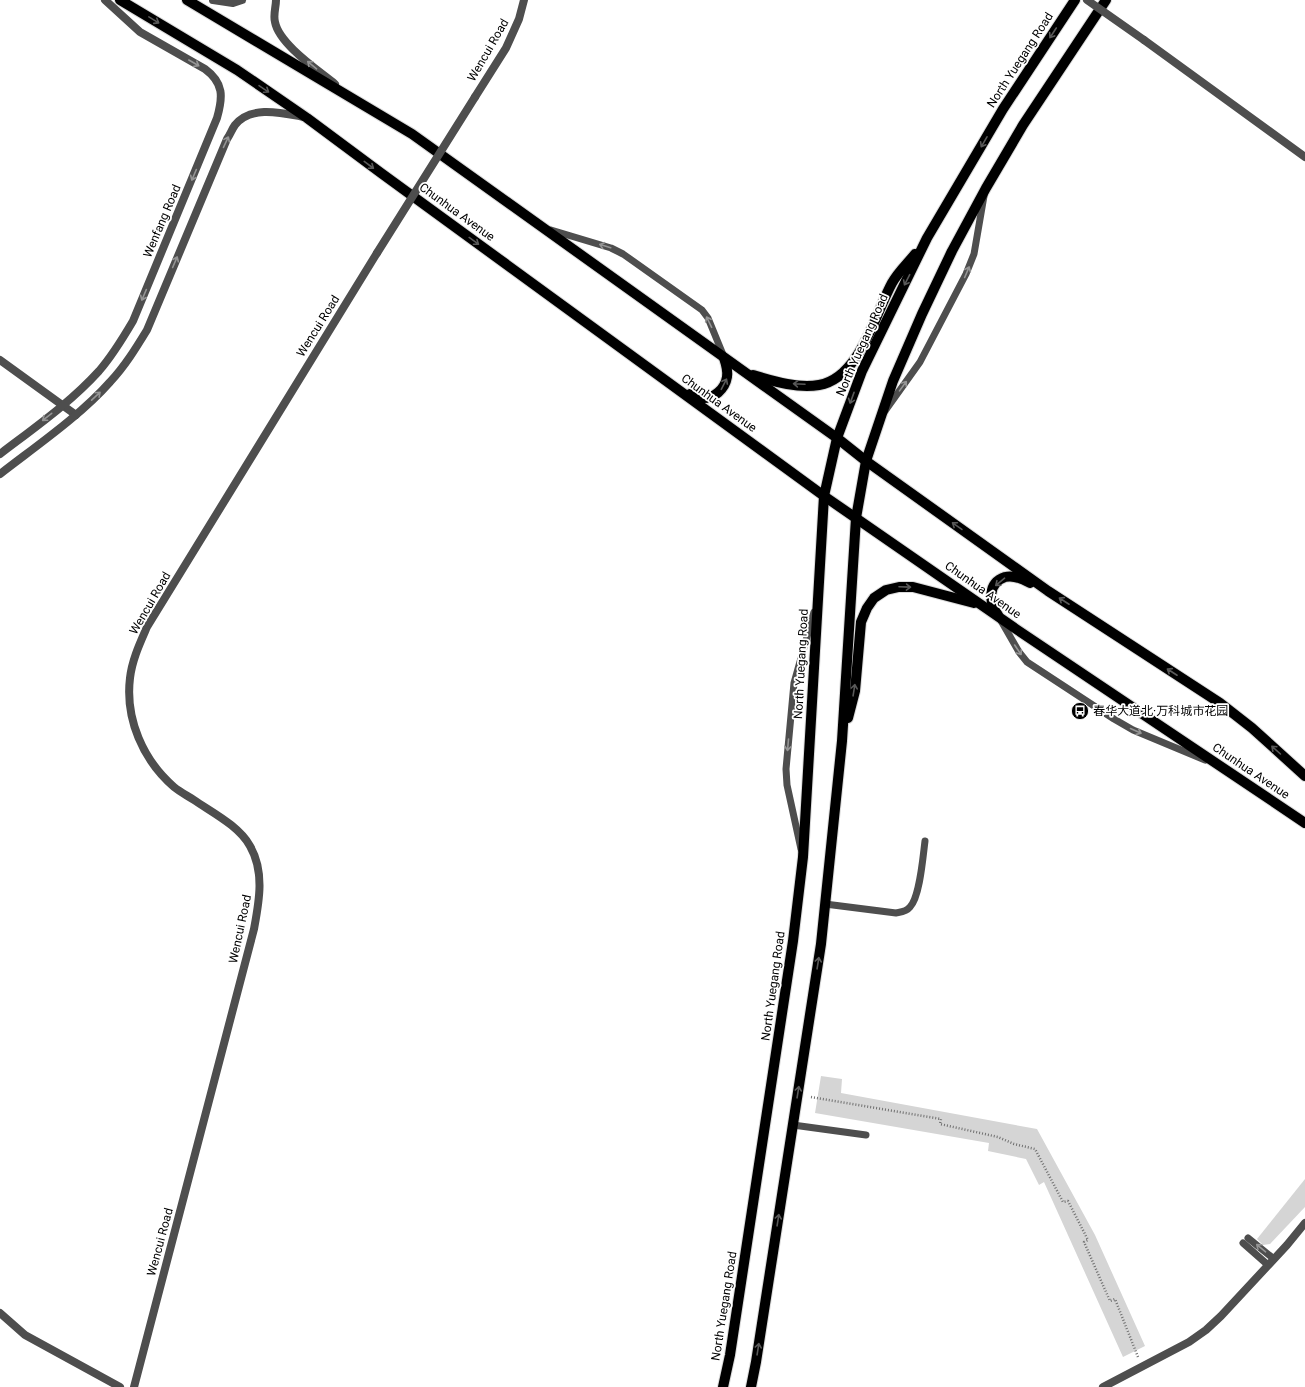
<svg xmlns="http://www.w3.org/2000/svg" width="1305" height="1387" font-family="Roboto,'Noto Sans SC',sans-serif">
<rect width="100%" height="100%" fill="#fff"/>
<g fill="#d5d5d5">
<polygon points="821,1076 842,1079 841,1093 1037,1129 1095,1235 1145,1346 1123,1357 1044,1182 1039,1185 1026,1159 988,1151 989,1143 815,1113"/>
<polygon points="1305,1179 1305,1207 1270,1244 1263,1245 1257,1239"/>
</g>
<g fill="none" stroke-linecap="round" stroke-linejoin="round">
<defs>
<g id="primary">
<polyline points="120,0 237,70 307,118 381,173 824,496 1016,629 1305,823"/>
<polyline points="187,0 412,134 837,438 866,461 1048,591 1220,703 1252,728 1305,776"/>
<path d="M 753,375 C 773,381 798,389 819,385 C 860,378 875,314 892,283 C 898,272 908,263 915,254"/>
<path d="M 690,394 C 694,395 698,398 702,398 C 714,399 725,389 727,377 C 728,371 726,364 724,358"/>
<path d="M 998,615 C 989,603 987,583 1005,577 C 1013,575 1023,579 1030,583"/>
<polyline points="848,718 855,691 861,622 867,608 874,598 886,590 899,587 913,587 974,603"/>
<polyline points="723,1387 730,1355 793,941 803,857 824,496 837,438 862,371 927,238 1003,109 1075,0"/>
<polyline points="751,1387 756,1362 821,944 842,741 856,518 866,461 893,381 922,314 952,251 986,188 1023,125 1106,0"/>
</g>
</defs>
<use href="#primary" stroke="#dbdbdb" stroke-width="12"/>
<polyline stroke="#707070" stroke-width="2.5" stroke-dasharray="1 2" stroke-linecap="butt" points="811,1097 941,1119 940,1124 998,1137 1014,1144 1035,1149 1063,1202 1068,1201 1088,1240 1084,1242 1110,1301 1115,1299 1138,1357"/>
<g stroke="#4e4e4e" stroke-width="7">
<polyline points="551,230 611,248 623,254 702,310 708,318 724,357"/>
<polyline points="885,411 920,362 966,274 974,254 984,196"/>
<polyline points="1000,619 1019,652 1027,662 1114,719 1133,730 1205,760"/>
<polyline points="801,849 787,785 786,769 794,683 814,612"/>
<path d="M 825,904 L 896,913 C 901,912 906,912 910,907 C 920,897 923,856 925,841"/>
<polyline points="793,1125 866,1135"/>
<polyline points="1248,1238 1274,1259"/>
<polyline points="1243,1243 1268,1265"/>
</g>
<g stroke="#4e4e4e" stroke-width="8">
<polyline points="213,0 233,3 242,0"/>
<path d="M 276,0 C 276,7 273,15 275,22 C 279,44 318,70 335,84"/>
<polyline points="1144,40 1305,157"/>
<polyline points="475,97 506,48 519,19 524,0"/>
<polyline points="0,360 76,415"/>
<path d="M 0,454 C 34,428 70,403 99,371 C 112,356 123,338 133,321 L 217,118 C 223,97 224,83 205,69 L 140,32 L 105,0"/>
<path d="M 0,474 C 36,446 80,416 110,382 C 125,366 136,348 147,330 L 227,139 C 230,135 232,129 235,125 C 251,105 282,113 304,117"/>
<polyline points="0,1313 25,1335 120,1387"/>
<path d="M 134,1387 L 254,929 C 259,902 265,872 250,846 C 239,826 213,813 194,800 C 188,796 180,792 174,787 C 143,760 125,719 130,678 C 132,660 140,643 147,627 L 377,253"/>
<polyline points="1103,1387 1189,1342 1206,1330 1221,1316 1287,1245 1305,1223"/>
</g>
<use href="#primary" stroke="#000" stroke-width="10"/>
<g stroke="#4e4e4e" stroke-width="8">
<polyline points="1087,0 1144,40"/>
<polyline points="377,253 475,97"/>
</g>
</g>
<defs><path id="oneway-shaft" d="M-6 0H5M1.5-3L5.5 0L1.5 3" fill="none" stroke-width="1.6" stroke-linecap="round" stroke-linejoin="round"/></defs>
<g stroke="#595959">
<use href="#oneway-shaft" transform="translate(154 20) rotate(31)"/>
<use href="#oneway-shaft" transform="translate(1053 33) rotate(123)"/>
<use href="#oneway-shaft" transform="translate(264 89) rotate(34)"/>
<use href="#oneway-shaft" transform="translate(984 142) rotate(120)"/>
<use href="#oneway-shaft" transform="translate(369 165) rotate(37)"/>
<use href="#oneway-shaft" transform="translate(474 241) rotate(36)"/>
<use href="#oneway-shaft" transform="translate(907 280) rotate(117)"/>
<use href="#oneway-shaft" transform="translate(724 384) rotate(-63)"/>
<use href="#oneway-shaft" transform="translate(799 384) rotate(-177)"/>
<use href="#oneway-shaft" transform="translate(852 398) rotate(110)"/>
<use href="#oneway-shaft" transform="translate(957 526) rotate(-145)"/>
<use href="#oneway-shaft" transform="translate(1000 582) rotate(140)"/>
<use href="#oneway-shaft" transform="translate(905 587) rotate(2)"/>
<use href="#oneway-shaft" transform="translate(1064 601) rotate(-147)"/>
<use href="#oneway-shaft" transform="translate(1172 672) rotate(-147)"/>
<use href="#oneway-shaft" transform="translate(854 690) rotate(-81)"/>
<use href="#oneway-shaft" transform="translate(1276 750) rotate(-138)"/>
<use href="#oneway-shaft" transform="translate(818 963) rotate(-81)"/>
<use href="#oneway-shaft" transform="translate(798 1092) rotate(-81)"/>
<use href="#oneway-shaft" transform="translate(778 1220) rotate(-81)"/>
<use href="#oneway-shaft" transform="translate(758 1349) rotate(-81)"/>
</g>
<g stroke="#959595">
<use href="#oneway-shaft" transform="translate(194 63) rotate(30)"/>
<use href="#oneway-shaft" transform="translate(312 65) rotate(-140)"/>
<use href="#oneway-shaft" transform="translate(226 142) rotate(-65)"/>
<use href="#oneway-shaft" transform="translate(194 175) rotate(113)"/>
<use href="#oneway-shaft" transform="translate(605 246) rotate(-163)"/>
<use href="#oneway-shaft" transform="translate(175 262) rotate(-67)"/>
<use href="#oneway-shaft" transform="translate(967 272) rotate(-67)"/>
<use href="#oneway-shaft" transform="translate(144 295) rotate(113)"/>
<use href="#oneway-shaft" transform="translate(709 322) rotate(-116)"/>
<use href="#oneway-shaft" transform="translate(903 386) rotate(-54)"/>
<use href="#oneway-shaft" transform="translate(96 396) rotate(-43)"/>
<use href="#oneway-shaft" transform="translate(47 417) rotate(142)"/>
<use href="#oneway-shaft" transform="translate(1018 650) rotate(56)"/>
<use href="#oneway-shaft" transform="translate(1136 731) rotate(24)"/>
<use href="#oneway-shaft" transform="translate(788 745) rotate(95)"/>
<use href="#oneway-shaft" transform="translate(1261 1248) rotate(-140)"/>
</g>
<defs>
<symbol id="bus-disc" viewBox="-11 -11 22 22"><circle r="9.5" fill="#000" stroke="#fff"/><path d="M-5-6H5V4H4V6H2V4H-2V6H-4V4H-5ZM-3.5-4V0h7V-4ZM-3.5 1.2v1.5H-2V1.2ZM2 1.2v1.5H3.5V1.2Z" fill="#fff"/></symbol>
</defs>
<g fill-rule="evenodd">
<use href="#bus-disc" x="1070" y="701" width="20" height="20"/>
</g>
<g text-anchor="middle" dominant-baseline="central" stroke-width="3.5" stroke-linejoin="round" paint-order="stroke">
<g font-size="12" fill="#000" stroke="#fff">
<text transform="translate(488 50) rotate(-60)">Wencui Road</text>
<text transform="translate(1020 60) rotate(-57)">North Yuegang Road</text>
<text transform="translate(457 212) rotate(36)">Chunhua Avenue</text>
<text transform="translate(162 221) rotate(-67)">Wenfang Road</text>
<text transform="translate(318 326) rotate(-58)">Wencui Road</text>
<text transform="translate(862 345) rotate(-66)">North Yuegang Road</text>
<text transform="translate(719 403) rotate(36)">Chunhua Avenue</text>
<text transform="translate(983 590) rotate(35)">Chunhua Avenue</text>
<text transform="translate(150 603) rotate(-60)">Wencui Road</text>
<text transform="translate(801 664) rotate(-87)">North Yuegang Road</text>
<text transform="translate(1251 771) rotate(34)">Chunhua Avenue</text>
<text transform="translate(240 929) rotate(-78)">Wencui Road</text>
<text transform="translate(773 986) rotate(-82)">North Yuegang Road</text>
<text transform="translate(160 1242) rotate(-75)">Wencui Road</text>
<text transform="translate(724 1306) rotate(-81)">North Yuegang Road</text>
</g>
<g font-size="12" fill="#000" stroke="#fff" text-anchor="start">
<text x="1093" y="711">春华大道北·万科城市花园</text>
</g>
</g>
</svg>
